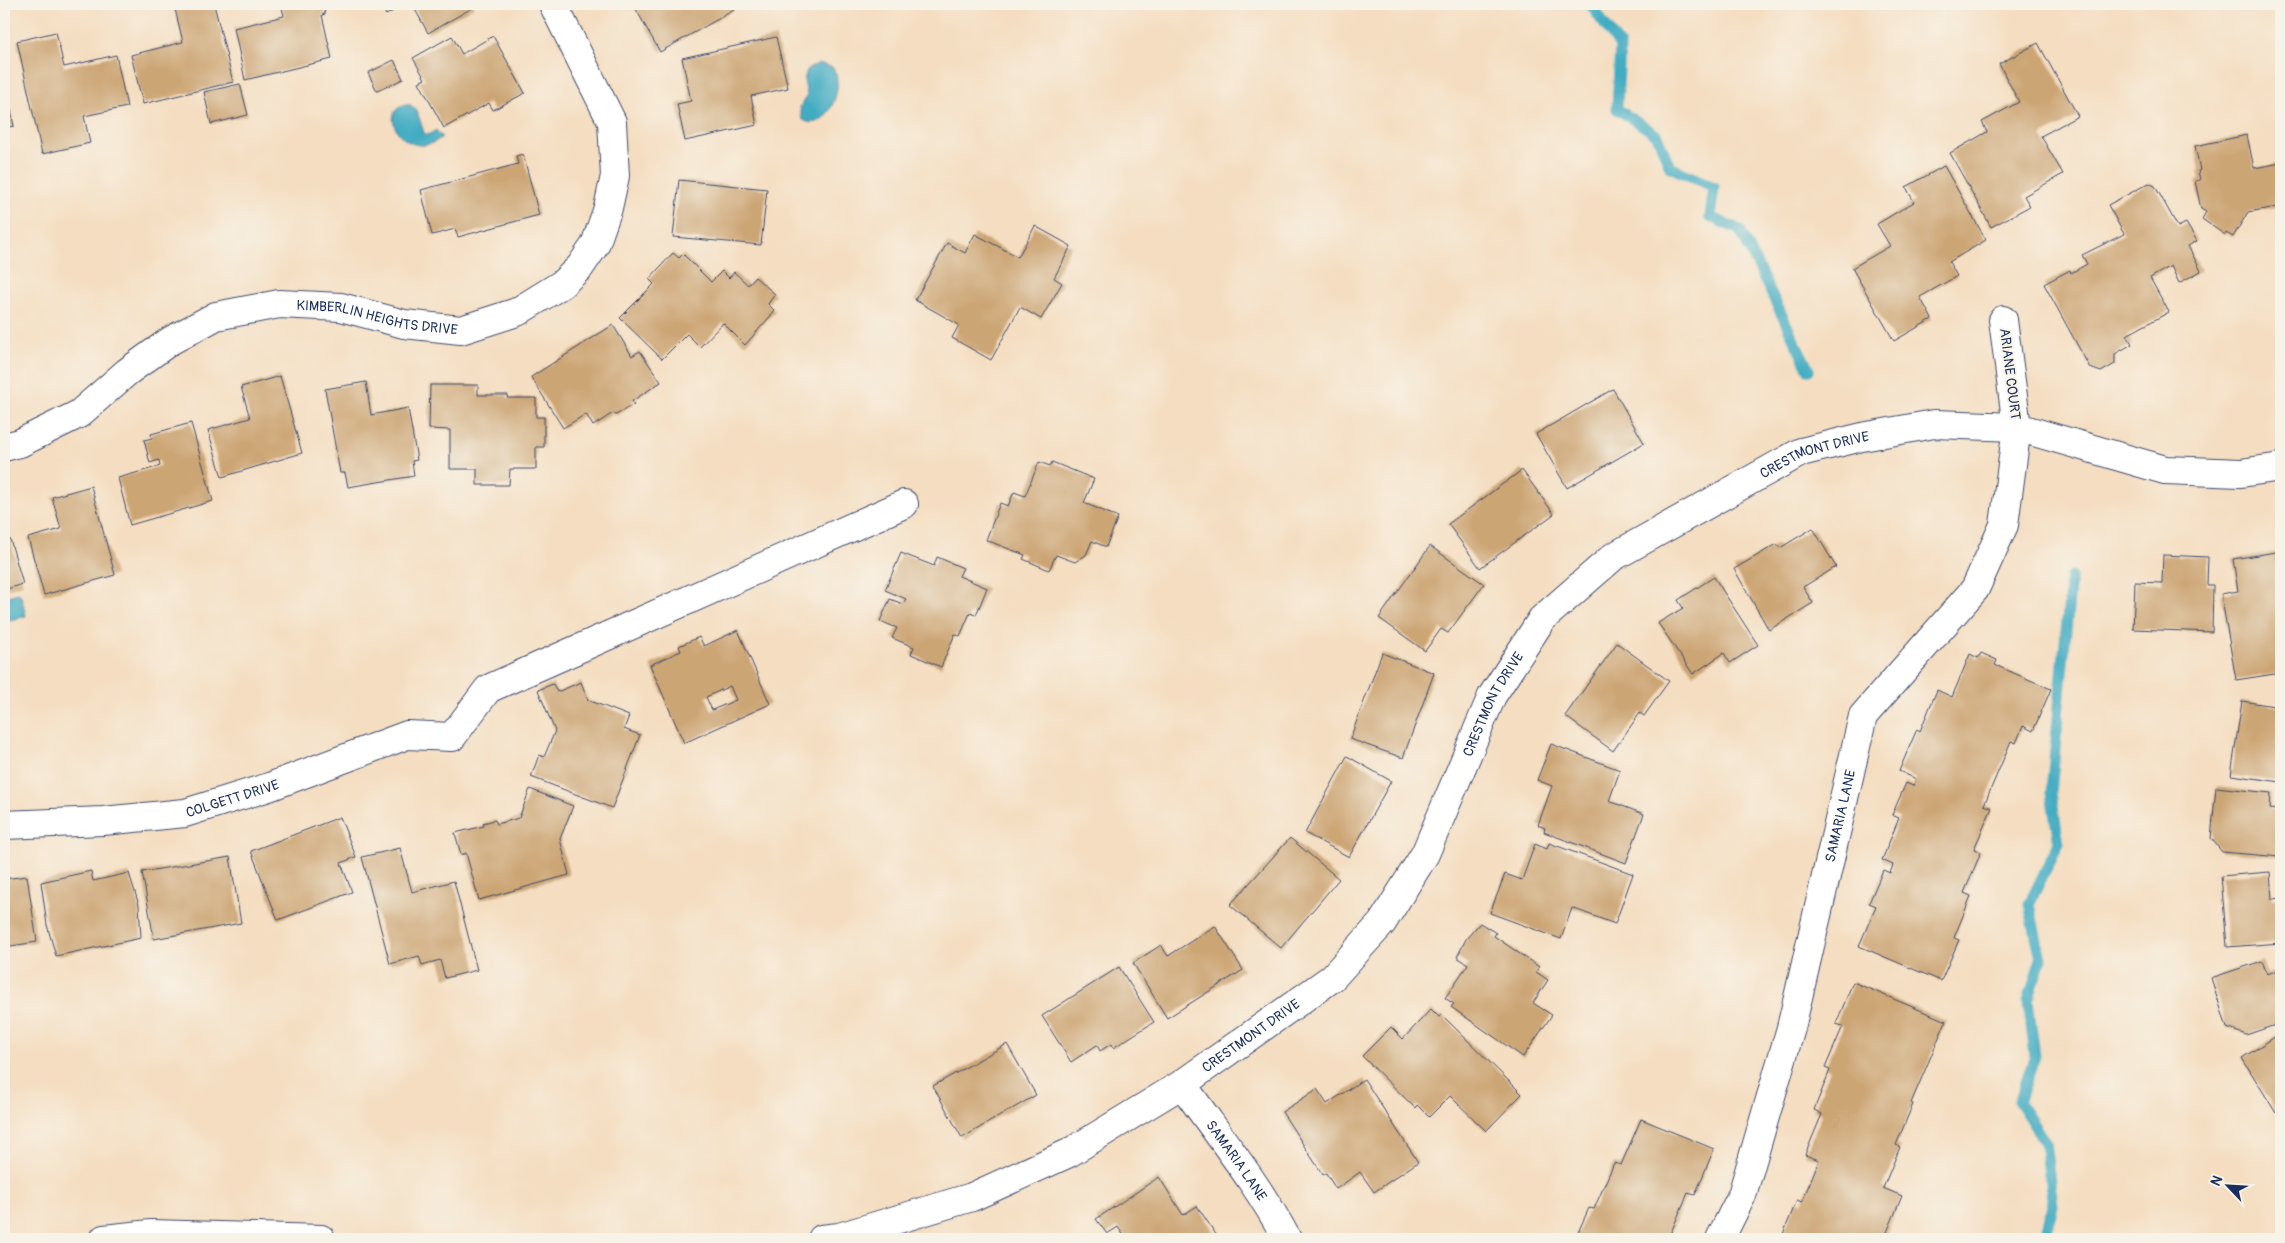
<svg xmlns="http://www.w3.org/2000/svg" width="2285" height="1243" font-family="Pangolin,sans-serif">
<rect width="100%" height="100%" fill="#f7f3e8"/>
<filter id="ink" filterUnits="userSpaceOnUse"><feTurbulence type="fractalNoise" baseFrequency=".02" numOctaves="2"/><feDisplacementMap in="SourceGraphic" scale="10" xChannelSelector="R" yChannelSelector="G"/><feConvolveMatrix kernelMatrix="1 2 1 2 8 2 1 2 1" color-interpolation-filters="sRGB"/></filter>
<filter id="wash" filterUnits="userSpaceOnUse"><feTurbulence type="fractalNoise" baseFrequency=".0096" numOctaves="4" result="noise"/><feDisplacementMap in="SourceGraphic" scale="20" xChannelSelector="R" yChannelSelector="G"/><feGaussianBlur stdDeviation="1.12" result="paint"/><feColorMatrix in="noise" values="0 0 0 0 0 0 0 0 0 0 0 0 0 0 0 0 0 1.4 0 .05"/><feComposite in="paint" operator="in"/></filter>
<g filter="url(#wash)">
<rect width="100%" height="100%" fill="#f4ddc0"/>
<g fill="#43acc3" stroke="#2f6e90">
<path d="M 819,63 L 833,68 C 847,89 824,136 802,119 L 800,107 L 807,96 L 804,80 L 807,70 Z"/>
<path d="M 403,105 L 411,105 L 417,111 L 424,133 L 428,135 L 436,130 L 442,137 C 410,164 376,116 403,105 Z"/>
<polygon points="18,593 21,595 26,616 4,622 4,597"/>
</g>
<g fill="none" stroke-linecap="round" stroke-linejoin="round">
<g stroke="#43acc3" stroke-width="11">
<polyline points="1590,4 1620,46 1617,109 1657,135 1670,167 1714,187 1710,217 1740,230 1809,370"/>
<polyline points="2044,1239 2053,1206 2045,1142 2019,1102 2035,1056 2028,1001 2041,959 2029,904 2059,843 2051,793 2071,577"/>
</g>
</g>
<g id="blocks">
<g fill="#cca574" fill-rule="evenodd">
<polygon points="214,4 233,82 143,104 131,55 183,42 174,5"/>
<polygon points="281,4 323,4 325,14 322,15 332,59 245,80 234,28 284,16"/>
<polygon points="380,4 405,4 386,15"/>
<polygon points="412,4 472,4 474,7 428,33"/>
<polygon points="633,4 731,4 734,10 660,52"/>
<polygon points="56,32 64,67 116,55 127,107 84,116 90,143 42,154 17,41"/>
<polygon points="452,36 462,54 493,36 525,93 493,110 489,103 444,128 419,82 425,79 413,58"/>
<polygon points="776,37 788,88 751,96 757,125 685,141 677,104 691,101 682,58"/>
<polygon points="2038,43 2078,116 2041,136 2063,174 2024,196 2030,206 1991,227 1950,153 1987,132 1982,122 2019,102 1999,64"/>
<polygon points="394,60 403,79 377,91 368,73"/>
<polygon points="4,79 14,126 4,128"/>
<polygon points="240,84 248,115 211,124 204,92"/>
<polygon points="2247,135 2254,168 2281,163 2281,218 2277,218 2278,207 2248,212 2233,237 2226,233 2225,235 2202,219 2206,212 2201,209 2195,181 2200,180 2198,171 2200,170 2195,146"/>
<polygon points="523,154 539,215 458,237 455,229 432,235 421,190 518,164 516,156"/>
<polygon points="1944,166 1986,240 1949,262 1957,276 1920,297 1932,319 1894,341 1852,268 1890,246 1877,224 1914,202 1906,187"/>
<polygon points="679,180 767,189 761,245 673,237"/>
<polygon points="2149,183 2155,186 2178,227 2186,223 2197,241 2188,246 2201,271 2179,283 2171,266 2150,278 2169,312 2127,335 2132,344 2115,354 2115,364 2101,372 2090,368 2044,284 2070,270 2071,273 2087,264 2082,255 2124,234 2108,205"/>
<polygon points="1035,226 1071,246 1054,278 1062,283 1041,319 1020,307 991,360 952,338 959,325 915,300 947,243 965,253 975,234 1018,257"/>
<polygon points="673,253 679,258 683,254 711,282 722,271 729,278 734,272 748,285 755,277 775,294 768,304 775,311 745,345 723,323 700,347 687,334 662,359 620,318 654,284 649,279"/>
<polygon points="613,325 632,356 640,351 661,382 632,401 634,404 616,415 613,413 593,426 586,414 563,428 531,377"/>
<polygon points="280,376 302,453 222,477 208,430 250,418 241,387"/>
<polygon points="366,382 371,415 408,408 417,460 412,461 414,476 348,487 345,473 340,473 325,389"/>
<polygon points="430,385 478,385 478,395 508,395 507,398 536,398 536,417 544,417 544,447 536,447 536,469 510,469 509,485 477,485 477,469 450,469 450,430 429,429"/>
<polygon points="1613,389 1644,443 1567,488 1536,434"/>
<polygon points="191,423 213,501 130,525 118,478 160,466 159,460 150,463 144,440 152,438 151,434"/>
<polygon points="1039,462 1050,466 1052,462 1094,479 1084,503 1118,517 1106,547 1092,541 1086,555 1075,562 1056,555 1049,570 1023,559 1025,555 986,540 1000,503 1008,506 1014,492 1025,496"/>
<polygon points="1522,470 1554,514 1480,568 1448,524"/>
<polygon points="91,486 115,575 44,595 28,538 61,529 52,497"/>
<polygon points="1813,528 1836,567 1803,587 1813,603 1769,630 1734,569 1777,544 1780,548"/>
<polygon points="10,539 23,584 4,590 4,541"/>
<polygon points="1430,546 1484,584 1448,633 1441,629 1425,651 1379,618"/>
<polygon points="2276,552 2281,581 2281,673 2236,680 2221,594 2238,591 2233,559"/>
<polygon points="901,553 934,566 937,557 963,568 959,576 987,588 976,615 970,613 960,636 955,634 941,667 911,654 914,647 892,638 897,628 880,621 890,599 903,604 906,599 885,590"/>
<polygon points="2163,555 2208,557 2207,585 2213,585 2212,632 2133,629 2135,582 2162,583"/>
<polygon points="1714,577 1758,645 1730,663 1724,653 1693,674 1658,623 1683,608 1678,600"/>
<path d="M 738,630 L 770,704 L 684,743 L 650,665 L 681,651 L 679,646 L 699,637 L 704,646 ZM 730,686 L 736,700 L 712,710 L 706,697 Z"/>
<polygon points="1617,643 1669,681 1644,716 1640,713 1613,751 1565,716"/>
<polygon points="1382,653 1434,673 1403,758 1350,739"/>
<polygon points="1981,653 1997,660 1995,665 2051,689 2033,731 2023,726 2016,743 2011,741 1984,805 1992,808 1974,849 1981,852 1964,893 1971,896 1954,938 1959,940 1941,981 1859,946 1876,906 1869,903 1883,870 1890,873 1893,865 1882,860 1899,818 1892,815 1906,783 1913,786 1916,779 1899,771 1917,729 1920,731 1937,690 1952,697 1970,654 1978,658"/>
<polygon points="581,682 588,700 629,716 624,729 640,735 612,808 531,777 539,755 544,757 555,731 538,690 553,684 557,692"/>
<polygon points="2242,701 2281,707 2281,782 2231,775"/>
<polygon points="1551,744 1620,770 1609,801 1644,814 1626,863 1544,832 1545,828 1538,825 1552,786 1537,780"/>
<polygon points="1347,756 1391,781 1349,857 1305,833"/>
<polygon points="2216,787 2271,793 2270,809 2281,810 2281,857 2222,852 2211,838"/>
<polygon points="530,789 573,806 560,839 569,875 479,900 466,853 461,855 455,833 484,826 483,823 495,820 497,824 519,818"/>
<polygon points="340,817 356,857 341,863 352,892 278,920 251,851"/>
<polygon points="1290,838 1339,879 1281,948 1230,905"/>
<polygon points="1549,843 1633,874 1615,924 1572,908 1561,939 1490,913 1505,874 1522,880 1535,844 1547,849"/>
<polygon points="400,848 412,892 454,881 477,970 445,978 440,960 422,965 419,956 390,964 362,857"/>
<polygon points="230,857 241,923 154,939 142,872"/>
<polygon points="91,871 93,881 129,873 139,905 141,938 56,956 47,925 41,882"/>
<polygon points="2270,872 2272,899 2281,898 2281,943 2227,947 2221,876"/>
<polygon points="27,876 37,942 4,947 4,879"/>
<polygon points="1480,923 1496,933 1494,936 1539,967 1536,972 1548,980 1533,1003 1552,1015 1523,1057 1451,1007 1454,1004 1445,998 1468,964 1457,957 1466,939"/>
<polygon points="1215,926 1243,970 1167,1018 1133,963 1161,945 1168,956"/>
<polygon points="2262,961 2267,974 2281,969 2281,1023 2246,1035 2227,1028 2211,978"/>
<polygon points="1119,967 1154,1022 1113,1048 1111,1044 1100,1051 1097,1045 1071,1062 1042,1016"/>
<polygon points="1853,982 1946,1021 1911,1103 1913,1104 1896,1145 1900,1147 1883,1188 1902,1196 1885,1237 1879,1234 1876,1239 1781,1239 1797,1200 1802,1202 1819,1160 1805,1155 1822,1114 1814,1110 1830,1070 1825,1068 1843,1026 1836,1024"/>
<polygon points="1431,1009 1439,1017 1442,1015 1522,1094 1486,1131 1450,1096 1429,1117 1417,1105 1415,1108 1362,1056 1391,1027 1403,1039"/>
<polygon points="2281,1033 2281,1109 2276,1113 2242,1058"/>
<polygon points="1007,1044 1036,1095 962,1138 933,1086"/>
<polygon points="1364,1079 1418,1162 1374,1192 1360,1172 1336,1189 1326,1173 1323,1175 1282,1112 1317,1089 1327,1104"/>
<polygon points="1641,1119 1714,1149 1695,1195 1688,1193 1668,1239 1575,1239 1589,1208 1594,1209 1614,1163 1621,1165"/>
<polygon points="1159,1177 1183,1215 1197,1206 1219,1239 1126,1239 1118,1227 1107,1234 1096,1219"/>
</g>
</g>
</g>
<g filter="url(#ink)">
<use href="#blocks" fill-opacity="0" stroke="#3c496d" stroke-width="1"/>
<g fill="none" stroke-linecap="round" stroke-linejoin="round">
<defs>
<g id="minor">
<path id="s1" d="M 4,447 L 20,443 L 79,414 L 127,372 L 170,341 L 216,316 L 279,304 L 341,307 L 404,324 L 461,330 L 517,312 L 562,284 L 580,267 L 595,245 L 608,208 L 615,176 L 612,122 L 553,4"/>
<path id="s2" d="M 4,825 L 103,821 L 185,813 L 269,787 L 407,735 L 452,737 L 488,689 L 904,504"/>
<path id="s3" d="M 1182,1084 C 1218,1135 1258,1184 1287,1239"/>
<polyline points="104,1239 151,1234 321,1239"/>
<path id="s4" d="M 822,1239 L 839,1237 L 972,1197 L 1069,1153 L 1182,1084 L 1332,978 L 1382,923 L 1425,854 L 1492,696 L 1542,619 L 1613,557 L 1801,452 L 1862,437 L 1934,424 L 2017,427 L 2165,470 L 2241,473 L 2281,467"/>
<path id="s5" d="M 1720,1239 L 1742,1195 L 1791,1028 L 1863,716 L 1975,589 L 2004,525 L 2017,427 L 2003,320"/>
</g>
</defs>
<use href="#minor" stroke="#3c496d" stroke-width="30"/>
<use href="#minor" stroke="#fff" stroke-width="28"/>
</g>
</g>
<g text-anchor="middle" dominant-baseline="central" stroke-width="4" stroke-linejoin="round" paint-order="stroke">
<g font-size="14" fill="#1b2f5e" stroke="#f7f3e8">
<text stroke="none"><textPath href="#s1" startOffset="415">KIMBERLIN HEIGHTS DRIVE</textPath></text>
<text transform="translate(2010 374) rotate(83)">ARIANE COURT</text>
<text stroke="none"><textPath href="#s4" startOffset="1319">CRESTMONT DRIVE</textPath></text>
<text stroke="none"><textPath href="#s4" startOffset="899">CRESTMONT DRIVE</textPath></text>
<text stroke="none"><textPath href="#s2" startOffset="231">COLGETT DRIVE</textPath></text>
<text stroke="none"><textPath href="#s5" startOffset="441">SAMARIA LANE</textPath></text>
<text stroke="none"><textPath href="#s4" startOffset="479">CRESTMONT DRIVE</textPath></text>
<text stroke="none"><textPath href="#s3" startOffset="94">SAMARIA LANE</textPath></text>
</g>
</g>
<rect width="2285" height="1243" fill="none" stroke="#f7f3e8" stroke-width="20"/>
<g transform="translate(2228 1186) rotate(295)" stroke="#f7f3e8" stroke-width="4" paint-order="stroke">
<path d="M0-4L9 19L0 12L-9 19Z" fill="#1b2f5e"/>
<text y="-8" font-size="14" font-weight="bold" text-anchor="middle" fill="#1b2f5e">N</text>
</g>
</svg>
